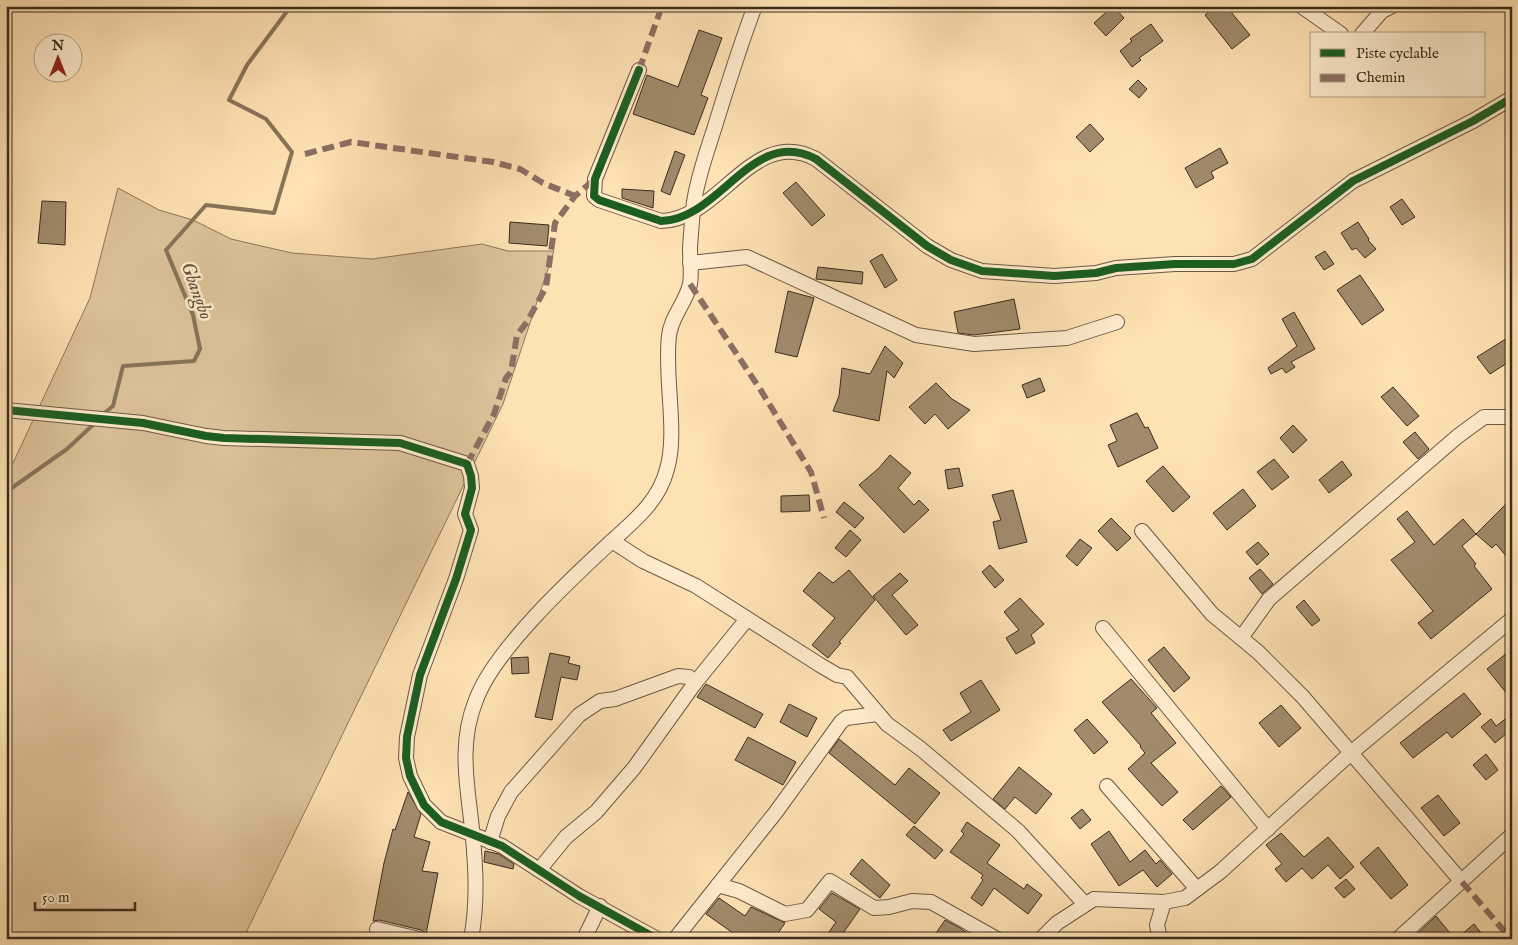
<svg xmlns="http://www.w3.org/2000/svg" width="1518" height="945" font-family="'IM FELL English',serif">
<rect width="100%" height="100%" fill="#ffe2b4"/>
<filter id="stains"><feTurbulence type="fractalNoise" baseFrequency=".004" numOctaves="4"/><feColorMatrix values="0 0 0 0 .2 0 0 0 0 .09 0 0 0 0 .02 0 0 0 .5 -.17"/></filter>
<radialGradient id="worn" r=".72"><stop offset=".6" stop-color="#630" stop-opacity="0"/><stop offset="1" stop-color="#630" stop-opacity=".3"/></radialGradient>
<polygon fill="#dec39a" stroke="#8c785c" points="118,188 159,210 193,220 231,239 292,253 372,259 482,244 508,251 554,251 503,404 243,939 6,939 6,478 90,298"/>
<g fill="none" stroke-linecap="round" stroke-linejoin="round">
<g stroke="#887459" stroke-width="4">
<polyline points="102,415 113,406 123,366 194,361 200,349 193,315 166,250 206,205 274,213 292,152 266,119 229,100 247,65 291,6"/>
<polyline points="6,492 67,449 96,422"/>
</g>
</g>
<g fill="#a18b6c" stroke="#3b2d1e">
<polygon points="1113,6 1124,18 1106,36 1094,23"/>
<polygon points="1216,6 1226,6 1250,35 1232,49 1205,15"/>
<polygon points="1151,24 1163,41 1139,58 1141,60 1132,67 1120,51 1132,41 1130,39"/>
<polygon points="699,30 722,38 701,95 708,98 694,135 633,114 647,75 678,87"/>
<polygon points="1138,80 1147,89 1139,98 1129,89"/>
<polygon points="1090,124 1104,139 1090,152 1076,137"/>
<polygon points="1220,148 1228,163 1211,172 1214,178 1196,188 1185,168"/>
<polygon points="675,151 685,155 670,195 661,191"/>
<polygon points="796,182 825,215 812,226 783,193"/>
<polygon points="622,189 654,191 653,208 622,198"/>
<polygon points="1402,199 1415,217 1402,225 1390,207"/>
<polygon points="42,201 66,202 65,245 38,243"/>
<polygon points="510,222 549,225 547,246 509,243"/>
<polygon points="1358,222 1369,239 1368,240 1376,249 1365,258 1356,248 1352,250 1341,233"/>
<polygon points="1325,251 1334,264 1324,270 1315,257"/>
<polygon points="882,254 897,280 885,288 870,261"/>
<polygon points="818,267 863,272 862,284 816,279"/>
<polygon points="1360,275 1384,310 1362,325 1337,290"/>
<polygon points="788,291 814,298 797,357 775,352"/>
<polygon points="1014,299 1020,329 974,335 958,333 954,312"/>
<polygon points="1294,312 1315,349 1291,362 1295,367 1286,373 1282,368 1271,374 1268,368 1297,346 1282,319"/>
<polygon points="1512,335 1512,360 1490,374 1477,357"/>
<polygon points="885,346 903,363 894,378 887,371 879,421 833,411 839,396 842,368 870,374"/>
<polygon points="1040,378 1045,391 1027,398 1022,385"/>
<polygon points="936,383 952,399 970,410 948,429 935,414 925,424 909,407"/>
<polygon points="1393,387 1419,416 1407,426 1381,397"/>
<polygon points="1137,413 1145,428 1148,427 1158,448 1118,467 1108,445 1117,441 1110,425"/>
<polygon points="1293,425 1307,440 1293,453 1280,438"/>
<polygon points="1415,432 1429,449 1418,459 1403,442"/>
<polygon points="890,455 911,473 898,488 914,505 919,500 929,510 904,533 859,485 879,468"/>
<polygon points="1274,459 1289,477 1272,490 1257,472"/>
<polygon points="1342,461 1352,475 1329,493 1319,480"/>
<polygon points="1163,466 1190,497 1173,512 1146,481"/>
<polygon points="959,468 963,486 948,489 945,470"/>
<polygon points="1243,489 1256,506 1227,530 1213,513"/>
<polygon points="1013,490 1027,542 999,549 993,522 1001,520 992,495"/>
<polygon points="809,495 810,511 781,512 781,496"/>
<polygon points="1512,498 1512,563 1496,544 1492,548 1476,534"/>
<polygon points="844,502 864,518 855,528 836,512"/>
<polygon points="1407,511 1434,545 1463,519 1476,534 1462,546 1476,564 1474,566 1492,589 1431,639 1418,623 1433,611 1391,560 1415,542 1397,519"/>
<polygon points="1111,518 1131,538 1117,551 1098,531"/>
<polygon points="850,530 861,540 846,557 835,548"/>
<polygon points="1080,539 1092,548 1077,566 1066,556"/>
<polygon points="1258,542 1269,554 1257,565 1246,552"/>
<polygon points="990,565 1004,580 995,588 982,572"/>
<polygon points="1260,569 1273,584 1262,594 1249,578"/>
<polygon points="849,570 875,600 839,642 841,643 828,658 812,645 835,618 803,591 819,572 833,583"/>
<polygon points="900,573 908,581 892,595 918,625 906,635 873,596"/>
<polygon points="1020,598 1044,624 1031,635 1035,643 1016,654 1006,638 1019,630 1004,612"/>
<polygon points="1304,600 1320,620 1312,626 1296,607"/>
<polygon points="1164,647 1190,678 1174,692 1148,660"/>
<polygon points="1512,649 1512,700 1487,669"/>
<polygon points="550,653 570,657 568,663 580,666 577,680 561,677 552,720 535,717"/>
<polygon points="528,657 529,673 512,674 511,658"/>
<polygon points="1131,679 1157,708 1151,713 1176,743 1151,763 1178,792 1162,806 1128,769 1145,753 1140,747 1141,746 1102,702"/>
<polygon points="981,680 1000,710 951,741 943,730 971,712 960,693"/>
<polygon points="706,684 763,714 755,728 697,697"/>
<polygon points="1464,693 1481,714 1452,738 1447,732 1413,758 1400,743"/>
<polygon points="789,704 817,718 807,737 780,722"/>
<polygon points="1281,705 1301,728 1279,747 1259,723"/>
<polygon points="1512,714 1512,729 1495,743 1481,727 1491,719 1496,726"/>
<polygon points="1087,719 1108,742 1094,754 1074,730"/>
<polygon points="748,737 796,762 783,785 735,760"/>
<polygon points="839,739 895,785 909,768 940,793 915,824 829,753"/>
<polygon points="1486,754 1498,770 1486,780 1473,765"/>
<polygon points="1019,767 1052,794 1036,814 1015,797 1005,809 993,799"/>
<polygon points="1221,786 1231,797 1193,830 1183,820"/>
<polygon points="408,792 421,814 414,837 430,842 422,871 438,873 426,934 421,930 379,920 373,921 384,863 393,829 395,830"/>
<polygon points="1438,795 1460,823 1444,836 1421,808"/>
<polygon points="1082,809 1091,820 1080,829 1071,818"/>
<polygon points="967,822 1000,845 987,863 1024,889 1027,884 1042,895 1028,914 994,888 982,906 971,898 983,880 981,878 983,875 950,852 964,834 961,831"/>
<polygon points="914,826 943,850 935,859 906,835"/>
<polygon points="1109,831 1130,862 1145,850 1156,864 1160,860 1172,874 1157,887 1143,870 1119,886 1091,844"/>
<polygon points="1281,833 1304,857 1328,837 1354,867 1340,879 1328,865 1312,879 1302,868 1286,882 1275,869 1282,864 1266,845"/>
<polygon points="1378,847 1408,885 1391,899 1360,863"/>
<polygon points="485,851 499,854 514,864 513,869 484,862"/>
<polygon points="862,859 890,885 880,898 850,874"/>
<polygon points="1346,879 1355,889 1344,898 1335,888"/>
<polygon points="832,893 860,909 839,939 824,939 836,922 819,909"/>
<polygon points="719,898 745,916 751,907 785,923 774,939 728,939 733,933 706,914"/>
<polygon points="1436,916 1455,939 1416,939 1414,937"/>
<polygon points="945,920 960,928 975,939 932,939"/>
<polygon points="1474,924 1486,939 1456,939"/>
</g>
<g fill="none" stroke-linecap="round" stroke-linejoin="round">
<defs>
<g id="minor">
<polyline points="1301,6 1341,34"/>
<polyline points="1362,34 1382,11 1392,6"/>
<path d="M 639,70 L 595,179 L 594,196 L 599,200 L 661,221 C 720,220 753,125 816,159 L 927,246 L 951,260 L 982,271 L 1054,276 L 1096,273 L 1116,268 L 1175,264 L 1234,264 L 1252,259 L 1353,181 L 1473,121 L 1512,98"/>
<polyline points="690,263 747,257 916,335 974,344 1067,338 1117,322"/>
<polyline points="6,410 143,423 206,436 224,438 400,443 467,464 471,476 472,488 465,514 471,530 456,579 420,675 407,737 406,758 410,776 424,805 441,822 502,846 579,896 657,939"/>
<polyline points="1142,531 1212,614 1258,652 1303,697 1462,882"/>
<polyline points="612,541 643,561 696,586 820,665 837,675 847,677 887,724 921,749 1018,831 1084,903"/>
<polyline points="1103,628 1268,829"/>
<polyline points="1241,638 1269,599 1458,436 1484,417 1512,417"/>
<polyline points="1107,786 1197,889"/>
<polyline points="490,842 498,816 511,792 579,715 600,701 615,699 678,676 689,677 695,683"/>
<polyline points="539,870 566,837 596,812 634,768 695,683 747,619"/>
<polyline points="718,885 776,812 841,722 846,718 878,714"/>
<polyline points="377,929 419,939"/>
<path d="M 471,939 C 479,898 475,852 470,811 C 465,772 461,737 476,700 C 494,650 572,578 612,541 C 635,520 659,501 667,469 C 678,432 664,377 669,336 C 671,316 686,303 690,284 C 692,273 690,260 690,248 C 691,233 692,217 694,202 C 698,175 708,149 716,123 C 728,84 740,45 755,6"/>
<polyline points="584,939 600,906"/>
<polyline points="675,939 718,885 739,891 785,914 807,910 830,881 874,908 889,907 912,901 931,902 997,939"/>
<polyline points="1041,939 1057,923 1094,899 1164,902 1185,898 1220,872 1352,752 1512,619"/>
<polyline points="1160,939 1157,925 1164,902"/>
<polyline points="1398,939 1512,835"/>
</g>
</defs>
<use href="#minor" stroke="#6c5a44" stroke-width="16"/>
<use href="#minor" stroke="#ffecce" stroke-width="14"/>
<g stroke="#8d6e63" stroke-width="6" stroke-dasharray="12 6" stroke-linecap="butt">
<polyline points="639,70 662,6"/>
<polyline points="305,154 351,142 493,162 520,169 543,183 575,196"/>
<polyline points="690,284 760,389 811,472 824,518"/>
<polyline points="467,464 494,414 506,378 511,372 517,335 527,322 546,287 555,223 575,196 595,179"/>
<polyline points="1462,882 1511,939"/>
</g>
<defs>
<g id="cycleway">
<path d="M 639,70 L 595,179 L 594,196 L 599,200 L 661,221 C 720,220 753,125 816,159 L 927,246 L 951,260 L 982,271 L 1054,276 L 1096,273 L 1116,268 L 1175,264 L 1234,264 L 1252,259 L 1353,181 L 1473,121 L 1512,98"/>
<polyline points="6,410 143,423 206,436 224,438 400,443 467,464 471,476 472,488 465,514 471,530 456,579 420,675 407,737 406,758 410,776 424,805 441,822 502,846 579,896 657,939"/>
</g>
</defs>
<use href="#cycleway" stroke="#ffecce" stroke-width="11"/>
<use href="#cycleway" stroke="#1b5e20" stroke-width="8"/>
</g>
<g text-anchor="middle" dominant-baseline="central" stroke-width="5" stroke-linejoin="round" paint-order="stroke">
<g font-size="19" font-style="italic" fill="#62513c" stroke="#ffecce">
<text transform="translate(196 291) rotate(70)">Gbangbo</text>
</g>
</g>
<rect width="1518" height="945" fill="none" stroke="#ffe2b4" stroke-width="25"/>
<rect x="8" y="8" width="1503" height="930" fill="none" stroke="#3b2d1e" stroke-width="2.5"/>
<rect x="12" y="12" width="1493" height="920" fill="none" stroke="#3b2d1e"/>
<rect x="1310" y="32" width="175" height="65" fill="#ffecce" stroke="#b1a088"/>
<rect x="1320" y="49" width="25" height="8" fill="#1b5e20" stroke="#b1a088"/>
<text x="1356" y="58" font-size="15" fill="#3b2d1e">Piste cyclable</text>
<rect x="1320" y="74" width="25" height="8" fill="#8d6e63" stroke="#b1a088"/>
<text x="1356" y="82" font-size="15" fill="#3b2d1e">Chemin</text>
<g transform="translate(58 58)"><circle r="24" fill="#ffecce" stroke="#b1a088"/>
<path d="M0-4L9 19L0 12L-9 19Z" fill="#8f2418"/>
<text y="-8" font-size="14" font-weight="bold" text-anchor="middle" fill="#3b2d1e">N</text>
</g>
<path d="M35 902v8h100v-8" fill="none" stroke="#3b2d1e" stroke-width="2.5"/>
<text x="42" y="902" font-size="15" fill="#3b2d1e" stroke="#ffecce" stroke-width="4" paint-order="stroke">50 m</text>
<rect width="100%" height="100%" filter="url(#stains)"/>
<rect width="100%" height="100%" fill="url(#worn)"/>
</svg>
